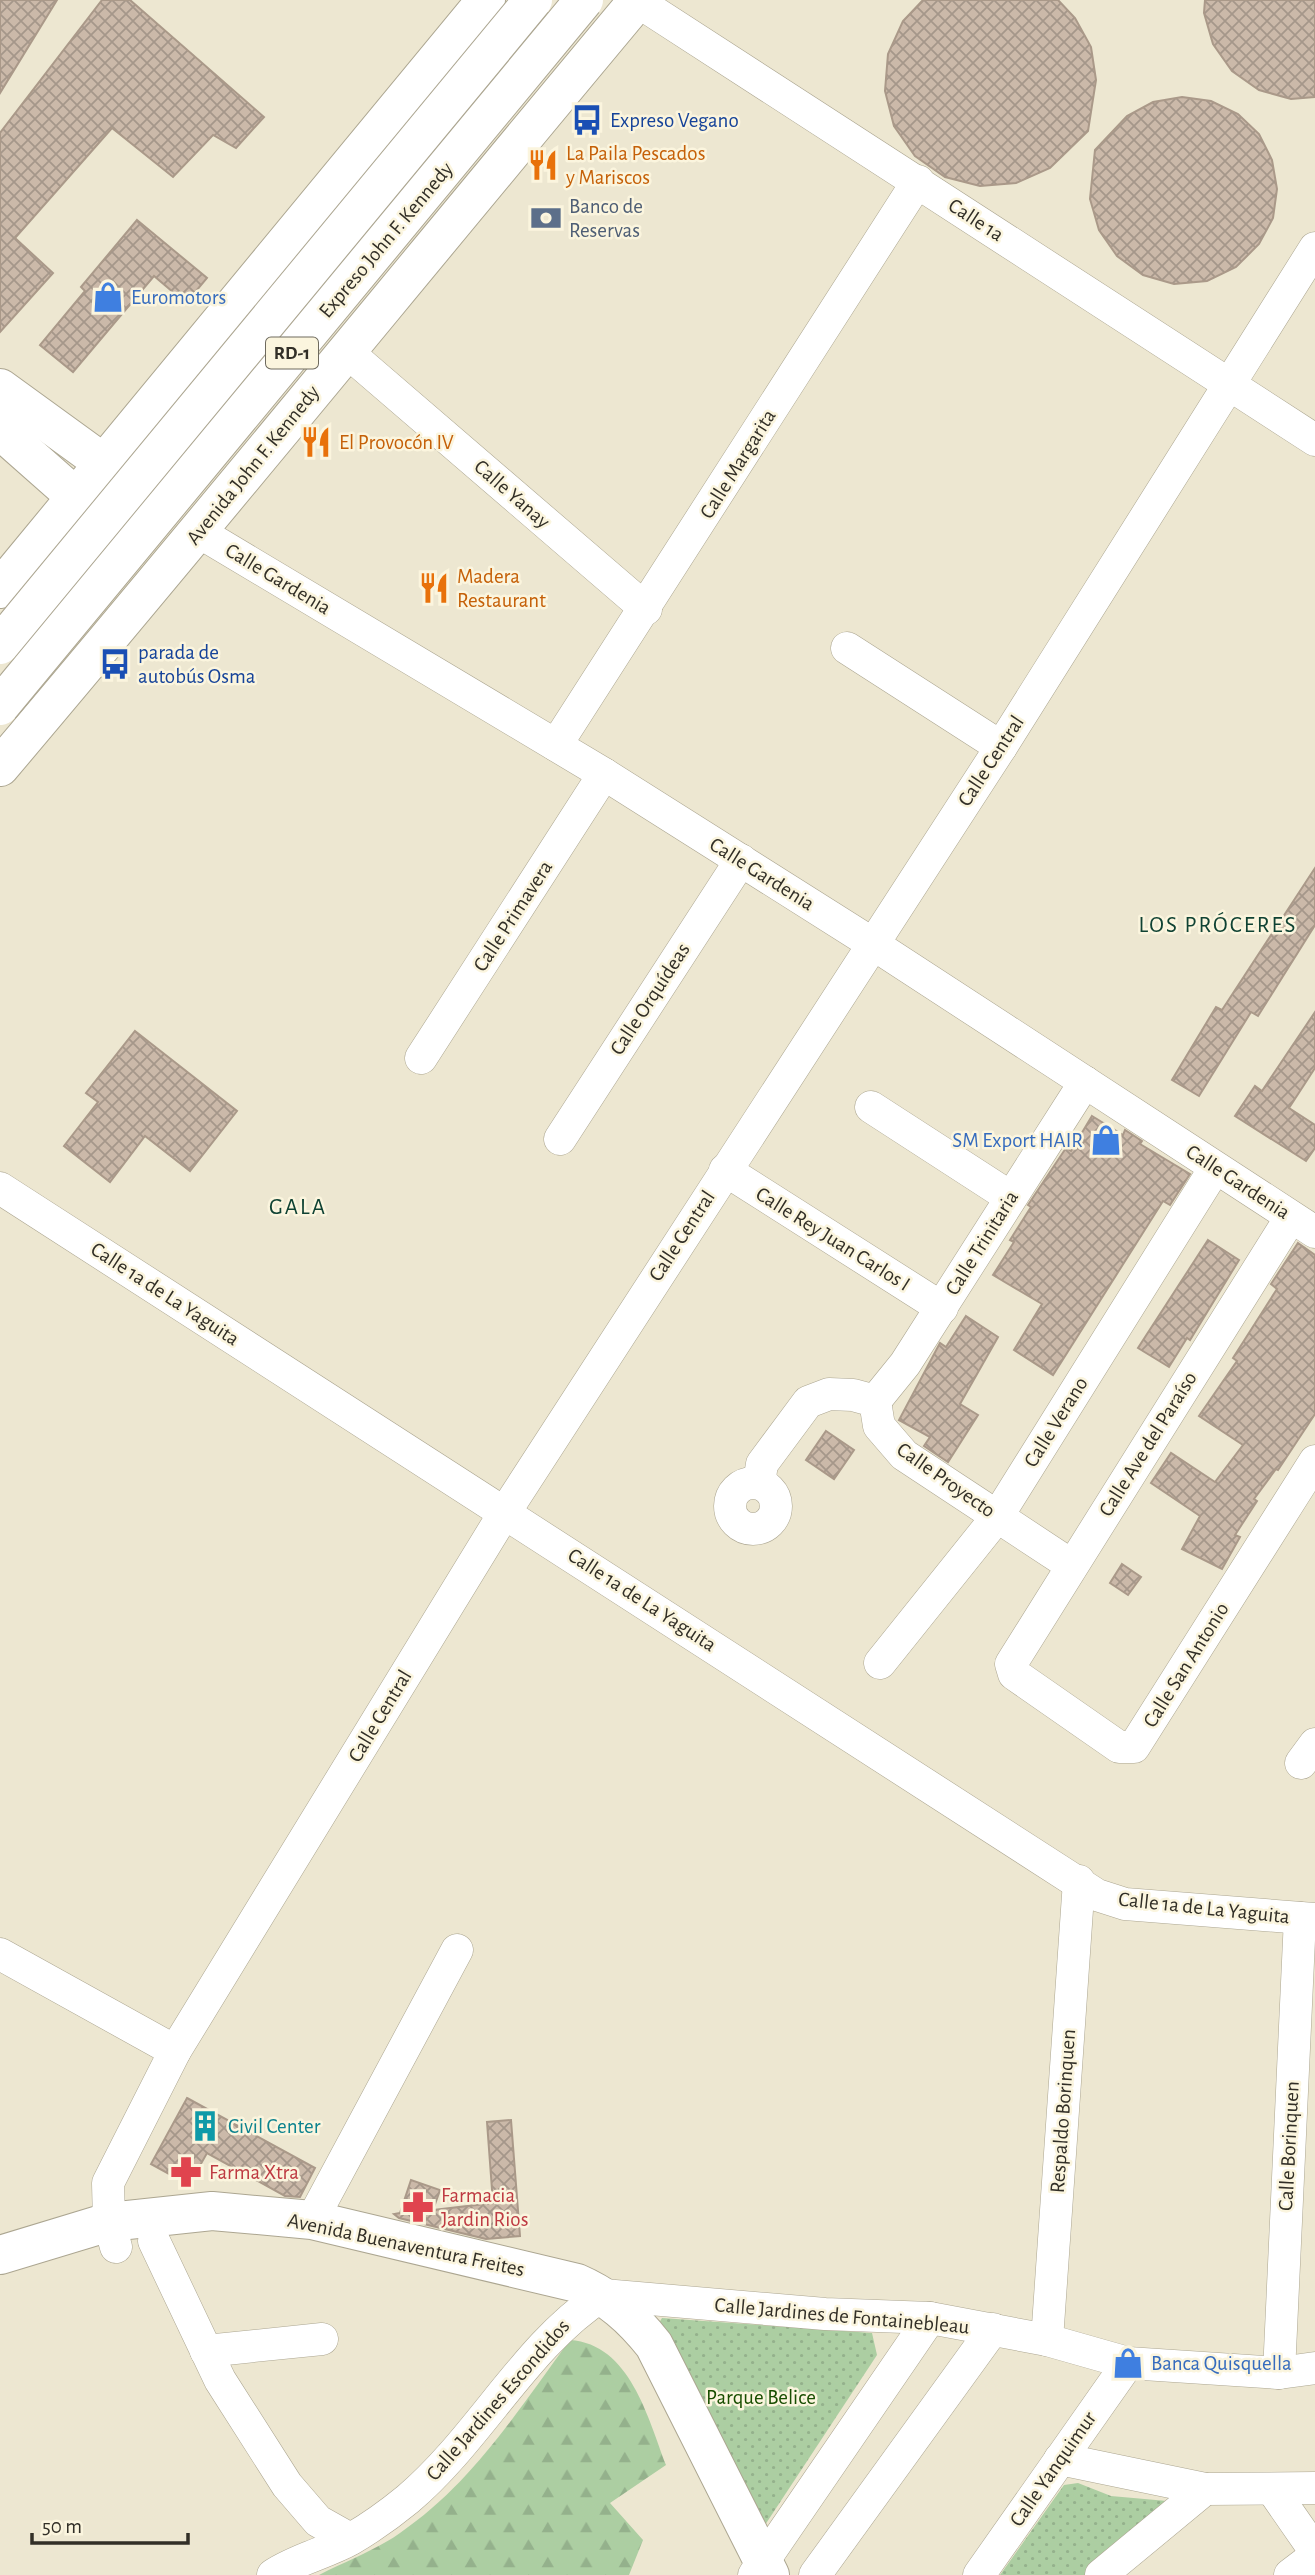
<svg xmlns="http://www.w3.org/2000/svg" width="1315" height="2575" font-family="'Alegreya Sans',sans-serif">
<defs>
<pattern id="forest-firs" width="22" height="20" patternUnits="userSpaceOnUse" patternTransform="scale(1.75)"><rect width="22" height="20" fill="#accea2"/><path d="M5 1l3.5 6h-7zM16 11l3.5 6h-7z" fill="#94b18c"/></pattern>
<pattern id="park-dots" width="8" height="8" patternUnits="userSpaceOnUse" patternTransform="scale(1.75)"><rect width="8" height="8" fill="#accea2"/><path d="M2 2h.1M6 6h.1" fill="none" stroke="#94b18c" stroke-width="1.8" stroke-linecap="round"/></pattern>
<pattern id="building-cross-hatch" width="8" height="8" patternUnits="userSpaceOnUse" patternTransform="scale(1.75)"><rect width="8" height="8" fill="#cbb9a9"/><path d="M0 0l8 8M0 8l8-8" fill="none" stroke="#a5978a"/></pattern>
</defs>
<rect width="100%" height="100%" fill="#ede7d1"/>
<path fill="url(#forest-firs)" d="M 570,2340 C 630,2344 648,2418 666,2465 L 610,2503 L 643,2540 L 629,2575 L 319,2575 C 346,2561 376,2550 400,2533 C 473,2483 518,2410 570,2340 Z"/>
<g fill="url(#park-dots)">
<polygon points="662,2318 872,2333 877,2355 763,2528 651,2336"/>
<polygon points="1078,2483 1111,2496 1167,2501 1162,2516 1085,2575 1000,2575 1064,2485"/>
</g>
<g fill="url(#building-cross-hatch)" stroke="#aa9989" stroke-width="2">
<polygon points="0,0 57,0 0,93"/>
<polygon points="102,0 130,0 264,117 236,148 213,135 173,177 112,128 15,238 53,273 0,332 0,133"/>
<polygon points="923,0 1058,0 1075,18 1091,47 1096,80 1088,131 1050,168 1016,183 980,186 945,177 915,156 894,126 885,91 888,54 903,21"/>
<polygon points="1205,0 1315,0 1315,97 1291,99 1259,90 1232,71 1213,44 1204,13"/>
<polygon points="1182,97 1211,101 1238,114 1259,134 1272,160 1277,189 1273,218 1259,244 1236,267 1207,281 1174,284 1143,275 1117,256 1099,230 1090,199 1095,150 1127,116 1153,102"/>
<polygon points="137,220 207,278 186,303 154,276 73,372 40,345 85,291 81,287"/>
<polygon points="1315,868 1315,925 1258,1016 1251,1012 1199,1096 1172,1080 1216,1007 1222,1010"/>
<polygon points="1315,1012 1315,1068 1289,1108 1315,1125 1315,1148 1306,1161 1235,1116 1255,1086 1262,1091"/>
<polygon points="135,1031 237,1111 190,1171 145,1136 110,1182 64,1146 98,1102 86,1093"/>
<polygon points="1092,1116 1123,1135 1125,1130 1142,1141 1140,1144 1190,1174 1170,1205 1163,1201 1053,1375 1014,1350 1042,1304 993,1275 1014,1242 1010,1240 1031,1207 1028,1205 1066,1148 1071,1151"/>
<polygon points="1208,1240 1239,1260 1190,1340 1187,1338 1169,1367 1138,1348"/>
<polygon points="1298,1243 1315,1255 1315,1414 1278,1470 1276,1469 1254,1499 1257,1501 1235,1535 1240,1537 1222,1569 1182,1549 1200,1516 1151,1483 1171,1453 1215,1482 1243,1445 1199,1416 1237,1361 1233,1358 1277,1289 1271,1284"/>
<polygon points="966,1316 998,1337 960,1404 978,1415 948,1462 924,1446 930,1437 899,1420 940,1343 946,1347"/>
<polygon points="826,1431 854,1450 834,1479 806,1460"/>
<polygon points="1122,1564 1141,1577 1128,1595 1110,1583"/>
<polygon points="187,2098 315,2168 300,2197 285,2196 207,2153 189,2185 151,2164"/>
<polygon points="511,2120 520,2236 486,2239 399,2218 394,2214 400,2213 411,2180 440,2190 433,2210 493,2203 487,2122"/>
</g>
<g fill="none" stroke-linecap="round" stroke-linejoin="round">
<defs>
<g id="minor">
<polyline points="637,1 1315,440"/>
<polyline points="346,351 646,609"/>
<polyline points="199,532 604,774 873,944 1315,1232"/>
<polyline points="847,648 1001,747"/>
<polyline points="556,745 918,181"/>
<polyline points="421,1058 604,774"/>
<polyline points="871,1107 1010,1197"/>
<polyline points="560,1139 741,860"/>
<polyline points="725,1170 942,1308"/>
<polyline points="0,1188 1097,1895 1125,1904 1315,1919"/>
<polyline points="1291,1217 1011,1664 1014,1674 1119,1747 1134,1747 1315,1461"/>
<polyline points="875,1401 905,1364 1085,1082"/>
<circle cx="753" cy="1506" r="23"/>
<polyline points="759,1483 762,1464 808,1402 829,1394 853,1395 875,1401 879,1426 904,1455 1071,1565"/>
<polyline points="880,1663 997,1517 1215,1168"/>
<polyline points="1301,1763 1315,1744"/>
<polyline points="0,1954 175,2051"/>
<polyline points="312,2220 457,1950"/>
<polyline points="154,2241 220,2380 287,2485 318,2521 350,2539"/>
<polyline points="116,2247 109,2222 108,2183 175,2051 505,1512 1001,747 1315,248"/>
<polyline points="1047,2340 1079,1881"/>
<polyline points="206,2351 322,2339"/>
<polyline points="1279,2373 1300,1918"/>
<polyline points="1060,2459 1205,2489 1315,2488"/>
<polyline points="1272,2489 1315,2551"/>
<path d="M 273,2575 C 297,2559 326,2553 351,2539 C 370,2528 391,2513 408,2499 C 480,2438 526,2344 603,2295 L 825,2314 L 930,2318 L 1047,2340 L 1128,2363 L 1279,2373 L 1315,2368"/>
<polyline points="754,2575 930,2318"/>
<polyline points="815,2575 993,2329"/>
<polyline points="979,2575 1128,2363"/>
<polyline points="1101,2575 1205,2489"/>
<polyline points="1290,2575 1315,2556"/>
</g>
<g id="major">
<polyline points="0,388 124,478"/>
<polyline points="0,430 94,513"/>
<polyline points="0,589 486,0"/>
<path d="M 0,767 C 215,513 425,255 638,0"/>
<path d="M 0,2255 L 109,2222 L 212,2211 L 312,2220 L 577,2283 C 609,2297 632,2317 654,2345 L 770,2575"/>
</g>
</defs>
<use href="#minor" stroke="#aca691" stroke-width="33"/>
<use href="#major" stroke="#aca691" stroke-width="40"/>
<use href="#minor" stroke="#fff" stroke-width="32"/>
<use href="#major" stroke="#fff" stroke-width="38"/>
<defs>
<g id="highway-bridge">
<polyline points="0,645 533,0"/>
<polyline points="0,706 584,0"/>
</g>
</defs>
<use href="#highway-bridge" stroke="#aca691" stroke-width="40" stroke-linecap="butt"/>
<use href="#highway-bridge" stroke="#fff" stroke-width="38"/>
</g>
<defs>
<symbol id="bus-bare" viewBox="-9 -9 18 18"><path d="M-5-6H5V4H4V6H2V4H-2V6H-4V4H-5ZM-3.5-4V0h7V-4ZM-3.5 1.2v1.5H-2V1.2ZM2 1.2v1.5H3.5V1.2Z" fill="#1a4fb4" stroke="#fbf5de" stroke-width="2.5" paint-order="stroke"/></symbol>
<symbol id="restaurant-bare" viewBox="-9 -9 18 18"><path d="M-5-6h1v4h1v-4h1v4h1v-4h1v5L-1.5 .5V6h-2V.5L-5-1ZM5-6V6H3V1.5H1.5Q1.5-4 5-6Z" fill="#e8710a" stroke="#fbf5de" stroke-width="2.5" paint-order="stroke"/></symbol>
<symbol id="bank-bare" viewBox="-9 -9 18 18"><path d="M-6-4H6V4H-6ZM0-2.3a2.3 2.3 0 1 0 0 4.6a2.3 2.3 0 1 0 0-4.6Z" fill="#5c6f8a" stroke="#fbf5de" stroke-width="2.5" paint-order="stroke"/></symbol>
<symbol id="shop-bare" viewBox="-9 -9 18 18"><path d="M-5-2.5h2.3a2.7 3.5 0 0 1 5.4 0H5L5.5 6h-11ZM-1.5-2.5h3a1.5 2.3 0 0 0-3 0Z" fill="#3f7fe0" stroke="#fbf5de" stroke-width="2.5" paint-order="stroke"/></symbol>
<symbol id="building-bare" viewBox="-9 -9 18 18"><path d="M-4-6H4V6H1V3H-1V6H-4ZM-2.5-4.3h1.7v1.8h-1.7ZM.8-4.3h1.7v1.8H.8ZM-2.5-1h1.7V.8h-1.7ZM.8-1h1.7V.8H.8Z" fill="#0f9aa8" stroke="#fbf5de" stroke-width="2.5" paint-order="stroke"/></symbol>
<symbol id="pharmacy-bare" viewBox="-9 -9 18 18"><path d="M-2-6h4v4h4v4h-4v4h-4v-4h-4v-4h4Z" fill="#e0444e" stroke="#fbf5de" stroke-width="2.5" paint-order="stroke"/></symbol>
</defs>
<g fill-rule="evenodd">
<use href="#bus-bare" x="565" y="98" width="44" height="44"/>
<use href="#restaurant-bare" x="521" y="143" width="44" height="44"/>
<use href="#bank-bare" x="524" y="196" width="44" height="44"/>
<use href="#shop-bare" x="86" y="275" width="44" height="44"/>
<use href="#restaurant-bare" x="294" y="420" width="44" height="44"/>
<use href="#restaurant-bare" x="412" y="566" width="44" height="44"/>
<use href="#bus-bare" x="93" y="642" width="44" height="44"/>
<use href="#shop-bare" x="1084" y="1118" width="44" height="44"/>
<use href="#building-bare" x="183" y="2104" width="44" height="44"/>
<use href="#pharmacy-bare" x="164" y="2150" width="44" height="44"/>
<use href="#pharmacy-bare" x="396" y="2185" width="44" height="44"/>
<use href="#shop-bare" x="1106" y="2341" width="44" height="44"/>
</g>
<g text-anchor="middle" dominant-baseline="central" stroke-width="5" stroke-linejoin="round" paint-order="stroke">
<rect fill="#fbf5de" stroke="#6e6a5e" stroke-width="2" x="266" y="337.5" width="52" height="31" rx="5"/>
<g font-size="19" font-weight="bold" fill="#322f27">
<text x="292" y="353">RD-1</text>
</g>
<g font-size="21" fill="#164399" stroke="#fbf5de" text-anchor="start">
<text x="610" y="120">Expreso Vegano</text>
<text x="138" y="652">parada de<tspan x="138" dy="24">autobús Osma</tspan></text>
</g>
<g font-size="21" fill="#c56008" stroke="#fbf5de" text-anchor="start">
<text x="566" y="153">La Paila Pescados<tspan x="566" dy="24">y Mariscos</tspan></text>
<text x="339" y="442">El Provocón IV</text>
<text x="457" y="576">Madera<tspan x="457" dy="24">Restaurant</tspan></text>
</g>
<g font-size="21" fill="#4e5e75" stroke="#fbf5de" text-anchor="start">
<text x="569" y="206">Banco de<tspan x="569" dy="24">Reservas</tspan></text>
</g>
<g font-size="21" fill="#322f27" stroke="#fbf5de">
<text transform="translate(976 220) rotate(33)">Calle 1a</text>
<text transform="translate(386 240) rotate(-50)">Expreso John F. Kennedy</text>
<text transform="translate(738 464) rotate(-58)">Calle Margarita</text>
<text transform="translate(253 465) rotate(-51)">Avenida John F. Kennedy</text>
<text transform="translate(512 494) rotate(41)">Calle Yanay</text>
<text transform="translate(278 579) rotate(31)">Calle Gardenia</text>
<text transform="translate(991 761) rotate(-57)">Calle Central</text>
<text transform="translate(762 874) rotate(32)">Calle Gardenia</text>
<text transform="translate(513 916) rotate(-57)">Calle Primavera</text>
<text transform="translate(650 999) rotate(-57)">Calle Orquídeas</text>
<text transform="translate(1238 1182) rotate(33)">Calle Gardenia</text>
<text transform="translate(682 1236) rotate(-57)">Calle Central</text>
<text transform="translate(833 1239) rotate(32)">Calle Rey Juan Carlos I</text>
<text transform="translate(982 1243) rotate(-58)">Calle Trinitaria</text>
<text transform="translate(165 1294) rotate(33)">Calle 1a de La Yaguita</text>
<text transform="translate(1056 1422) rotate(-58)">Calle Verano</text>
<text transform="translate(1148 1444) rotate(-58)">Calle Ave del Paraíso</text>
<text transform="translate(946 1480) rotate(35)">Calle Proyecto</text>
<text transform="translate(642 1600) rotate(33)">Calle 1a de La Yaguita</text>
<text transform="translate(1186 1665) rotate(-58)">Calle San Antonio</text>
<text transform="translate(380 1716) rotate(-59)">Calle Central</text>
<text transform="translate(1204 1908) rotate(6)">Calle 1a de La Yaguita</text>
<text transform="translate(1063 2111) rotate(-86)">Respaldo Borinquen</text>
<text transform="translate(1289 2146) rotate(-87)">Calle Borinquen</text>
<text transform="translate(406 2245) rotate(12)">Avenida Buenaventura Freites</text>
<text transform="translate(842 2316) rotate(5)">Calle Jardines de Fontainebleau</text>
<text transform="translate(498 2400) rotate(-49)">Calle Jardines Escondidos</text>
<text transform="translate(1053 2469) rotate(-55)">Calle Yanquimur</text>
</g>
<g font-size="21" fill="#366cbe" stroke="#fbf5de" text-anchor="start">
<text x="131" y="297">Euromotors</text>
<text x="1083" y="1140" text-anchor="end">SM Export HAIR</text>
<text x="1151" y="2363">Banca Quisquella</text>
</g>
<g font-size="21" fill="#0d838f" stroke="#fbf5de" text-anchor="start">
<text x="228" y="2126">Civil Center</text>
</g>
<g font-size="21" fill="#be3a42" stroke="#fbf5de" text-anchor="start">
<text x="209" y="2172">Farma Xtra</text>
<text x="441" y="2195">Farmacia<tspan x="441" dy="24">Jardin Rios</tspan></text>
</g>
<g font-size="21" fill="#184e00" stroke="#fbf5de">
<text x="761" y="2397">Parque Belice</text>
</g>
<g font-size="23" letter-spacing="2" fill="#0f4233" stroke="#fbf5de">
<text x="1218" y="925">LOS PRÓCERES</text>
<text x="298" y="1207">GALA</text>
</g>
</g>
<path d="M32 2533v10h156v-10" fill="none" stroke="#322f27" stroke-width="3.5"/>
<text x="42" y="2533" font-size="21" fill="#322f27" stroke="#fbf5de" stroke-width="5" paint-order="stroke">50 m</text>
</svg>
